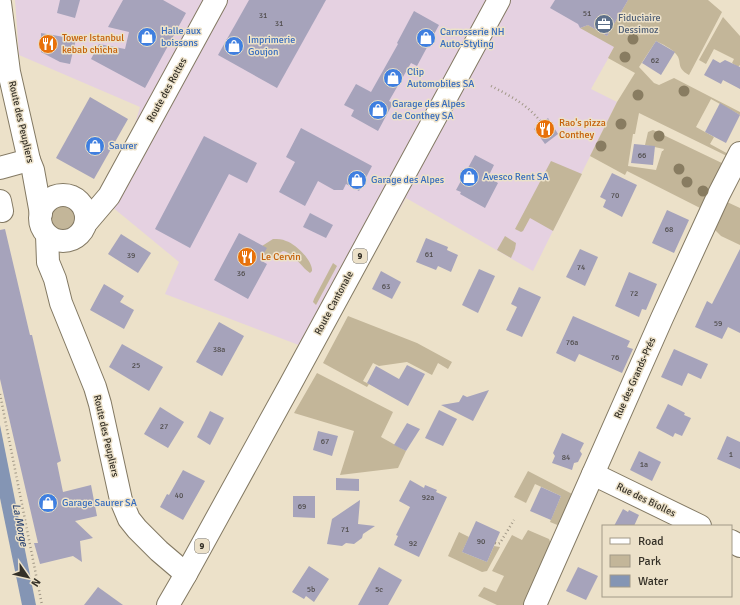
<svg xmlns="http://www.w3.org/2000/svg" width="740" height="605" font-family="Signika,sans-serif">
<rect width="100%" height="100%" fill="#ece1c9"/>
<polygon fill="#e5d1e1" points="15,0 641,0 591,89 617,102 533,271 406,198 317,352 165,294 179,262 111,206 140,107 19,55"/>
<g fill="#c3b699">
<path d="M 628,0 L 708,0 L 722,12 L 689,75 C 675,67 683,62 676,54 C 671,48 662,44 656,41 L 639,67 L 654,83 L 659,85 L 674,78 L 740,112 L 740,115 L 711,99 L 696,127 L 714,137 L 710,144 L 732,156 L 731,158 L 639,113 L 635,134 L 633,134 L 628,166 L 656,170 L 662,151 L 663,151 L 664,149 L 645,145 L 648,132 L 653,130 L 726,165 L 704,210 L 627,171 L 625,175 L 590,156 L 617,102 L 635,73 L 608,58 L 614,47 L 580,28 L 588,25 L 607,36 Z"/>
<polygon points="723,17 740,36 740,65 738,67 732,63 734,59 714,49 706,64 699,60"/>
<polygon points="551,161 582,174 553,231 530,218 523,231 521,232 515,229"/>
<polygon points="727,202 740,208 740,245 721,236 714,229"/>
<circle cx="64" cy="219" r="14"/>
<polygon points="505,236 516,243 515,249 511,258 497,250"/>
<path d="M 273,239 C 278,239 282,239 286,241 C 296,244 313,261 312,271 L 310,273 C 300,266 295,254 283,251 L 272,258 L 263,254 L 262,246 Z"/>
<polygon points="333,263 337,266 316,305 313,302 314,299"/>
<polygon points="348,316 417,343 452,362 448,369 438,363 432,375 407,362 379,366 373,363 363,381 369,384 367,387 323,363"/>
<polygon points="317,373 393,412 381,437 406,451 398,468 340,475 354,431 294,413"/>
<polygon points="528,471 576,496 560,526 550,522 561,496 535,484 526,503 514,497"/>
<polygon points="528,530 549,539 553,549 528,605 497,605 478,596 484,587 496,592 504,576 492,571 512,535 522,540"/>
<polygon points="459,532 469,537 462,552 487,562 494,546 500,547 487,571 482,572 448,556"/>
</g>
<polygon fill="#8495b4" points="0,425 36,605 22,605 0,498"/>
<g fill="#a6a3bb">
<polygon points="60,0 80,0 75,18 57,13"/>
<polygon points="123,0 163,0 186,13 145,88 91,59 99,44 125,49 129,32 108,27"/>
<polygon points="249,0 326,0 277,88 218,55"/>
<polygon points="555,0 628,0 607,36 588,25 580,28 578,24 550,8"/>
<polygon points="414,11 439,25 417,66 411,63 389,101 393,103 378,131 351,116 354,110 344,105 356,84 371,92 398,44 397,43"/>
<polygon points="41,33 76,39 70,64 60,62 41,52"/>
<polygon points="656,41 675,52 661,75 642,63"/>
<polygon points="713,59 720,63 725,60 740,67 740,89 723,80 721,84 704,75"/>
<polygon points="90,97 128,119 94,179 56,158"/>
<polygon points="720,103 740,115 726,143 705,132"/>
<polygon points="548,118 558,134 545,144 534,129"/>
<polygon points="301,128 372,166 359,191 346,184 343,190 334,190 318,181 305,206 279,192 295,162 286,157"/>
<polygon points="204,136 257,163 247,183 229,174 190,248 155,229"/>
<polygon points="634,144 655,146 653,165 631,163"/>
<polygon points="475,155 494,165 488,177 498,183 485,208 460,194 461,192 456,190"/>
<polygon points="612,173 637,185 622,217 603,207 606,200 600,197"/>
<polygon points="667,210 689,220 674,253 652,243"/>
<polygon points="310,213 333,225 326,238 303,227"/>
<polygon points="5,229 30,335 32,335 61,461 57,463 63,492 91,485 97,516 75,521 93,538 80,541 82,562 73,556 40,564 34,543 38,543 0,379 0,230"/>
<polygon points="239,233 267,248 260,260 267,264 248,299 214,280"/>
<polygon points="121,234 151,253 138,273 108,254"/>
<polygon points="426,238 448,247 447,250 458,255 451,272 438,266 436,270 416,262"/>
<polygon points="580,249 598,257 585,286 566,277"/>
<polygon points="740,249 740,333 728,327 722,339 695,327 707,301 712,304"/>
<polygon points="479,269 495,276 478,313 462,305"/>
<polygon points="381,271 401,282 392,299 372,289"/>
<polygon points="629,272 657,284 646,310 642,309 639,317 615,306"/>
<polygon points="104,284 124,296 120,302 134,310 124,329 90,310"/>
<polygon points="519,287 541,297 522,337 506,330 517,307 511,304"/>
<polygon points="573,316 630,341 627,347 633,349 622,373 579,354 575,362 556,353"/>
<polygon points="219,322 244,336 222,376 196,362"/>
<polygon points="122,344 163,367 149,391 109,367"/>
<polygon points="674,349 708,364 701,379 688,373 682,386 661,377"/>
<polygon points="407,365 425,374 408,406 367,383 376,366 399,379"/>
<polygon points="489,390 473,421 441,405 459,402 463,395 467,397"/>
<polygon points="668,404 685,413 684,415 691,418 682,436 675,433 673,437 656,428"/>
<polygon points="160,407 184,422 168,448 144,434"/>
<polygon points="439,410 457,419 443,446 425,438"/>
<polygon points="210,411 224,418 210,445 197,437"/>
<polygon points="407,423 420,429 406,451 394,445"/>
<polygon points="318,431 338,436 332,456 313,450"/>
<polygon points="562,433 584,443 580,451 582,454 578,462 574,463 572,470 552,463 555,456 553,453"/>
<polygon points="727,436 740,442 740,469 717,459"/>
<polygon points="639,451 661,462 652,481 630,470"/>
<polygon points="183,470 205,481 183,520 160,507 167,494 169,495"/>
<polygon points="336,478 359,479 359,491 336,490"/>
<polygon points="410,480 424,488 425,485 437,490 436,492 447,497 419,557 394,545 398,536 396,535 410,507 399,501"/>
<polygon points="541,487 561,496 551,520 530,511"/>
<polygon points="293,496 315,496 315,518 293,517"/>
<polygon points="360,500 358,524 375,526 363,534 362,538 354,544 346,543 342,546 327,544 332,519"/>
<polygon points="623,509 628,512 629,510 639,515 634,526 614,526"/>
<polygon points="476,521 500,532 487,562 462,552"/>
<polygon points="309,566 329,579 314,602 306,596 304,599 292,592"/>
<polygon points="379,567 402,580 388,605 358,605"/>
<polygon points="578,567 598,576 586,600 566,591"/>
<polygon points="98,587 123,605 84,605"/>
</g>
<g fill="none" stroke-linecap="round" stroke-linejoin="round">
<defs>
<g id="minor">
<polyline points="0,3 9,72 29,160 33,170 41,214"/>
<polyline points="0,168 29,160"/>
<circle cx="63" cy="218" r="23"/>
<polyline points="0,201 2,211"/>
<polyline points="86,223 109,196 216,0"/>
<polyline points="47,235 48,262 55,279 61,303 95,387 100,404 121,500 129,519 137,529 159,551 186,574"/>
<polyline points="593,474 700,526"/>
<polyline points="731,541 740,546"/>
<polyline points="535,605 662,318 719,194 740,153"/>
</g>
<polyline id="major" points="168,605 186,574 290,385 499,0"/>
</defs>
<use href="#minor" stroke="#837963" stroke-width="24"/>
<use href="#major" stroke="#837963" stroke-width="24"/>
<g stroke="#a09786" stroke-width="2.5" stroke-dasharray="1 3" stroke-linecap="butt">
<path d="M 491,86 C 509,95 528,105 541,122"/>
<polyline points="0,394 42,605"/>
<polyline points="495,543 498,544 500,543 514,520"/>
</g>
<use href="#minor" stroke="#fff" stroke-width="22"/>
<use href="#major" stroke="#fff" stroke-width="22"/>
</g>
<g fill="#887c61">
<circle cx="633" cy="39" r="5.5"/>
<circle cx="625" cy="57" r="5.5"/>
<circle cx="684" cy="91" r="5.5"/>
<circle cx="638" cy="95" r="5.5"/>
<circle cx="621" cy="124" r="5.5"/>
<circle cx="659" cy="136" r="5.5"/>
<circle cx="601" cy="146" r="5.5"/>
<circle cx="679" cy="169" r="5.5"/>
<circle cx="687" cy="182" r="5.5"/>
<circle cx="703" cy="191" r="5.5"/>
</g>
<defs>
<symbol id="office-disc" viewBox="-11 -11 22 22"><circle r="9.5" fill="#5c6f8a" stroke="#ece1c9"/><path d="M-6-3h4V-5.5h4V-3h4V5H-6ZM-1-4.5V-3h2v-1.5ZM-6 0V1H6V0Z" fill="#fff"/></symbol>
<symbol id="shop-disc" viewBox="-11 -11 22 22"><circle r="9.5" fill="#3f7fe0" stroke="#ece1c9"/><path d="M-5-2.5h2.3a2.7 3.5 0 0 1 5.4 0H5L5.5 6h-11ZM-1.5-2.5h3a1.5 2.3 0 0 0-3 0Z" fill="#fff"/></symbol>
<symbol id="restaurant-disc" viewBox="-11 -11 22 22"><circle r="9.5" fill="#e8710a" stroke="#ece1c9"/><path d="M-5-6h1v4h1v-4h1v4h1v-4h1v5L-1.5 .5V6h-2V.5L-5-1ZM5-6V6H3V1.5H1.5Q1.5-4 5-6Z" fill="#fff"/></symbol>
</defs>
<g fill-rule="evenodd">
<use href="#office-disc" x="593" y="13" width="22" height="22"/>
<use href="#shop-disc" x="136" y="26" width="22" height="22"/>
<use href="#shop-disc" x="415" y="27" width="22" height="22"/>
<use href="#restaurant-disc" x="37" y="33" width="22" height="22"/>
<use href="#shop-disc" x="223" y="35" width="22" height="22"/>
<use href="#shop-disc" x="382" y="67" width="22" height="22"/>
<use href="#shop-disc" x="367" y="99" width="22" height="22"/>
<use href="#restaurant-disc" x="534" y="118" width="22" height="22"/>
<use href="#shop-disc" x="84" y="135" width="22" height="22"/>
<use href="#shop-disc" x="458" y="166" width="22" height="22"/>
<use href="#shop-disc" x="346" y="169" width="22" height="22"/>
<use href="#restaurant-disc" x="236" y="246" width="22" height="22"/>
<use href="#shop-disc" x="37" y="492" width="22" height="22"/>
</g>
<g text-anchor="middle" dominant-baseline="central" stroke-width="3" stroke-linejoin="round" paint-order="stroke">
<g font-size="8" fill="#504d4c">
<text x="587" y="13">51</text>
<text x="263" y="15">31</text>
<text x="279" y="23">31</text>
<text x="655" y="60">62</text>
<text x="642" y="155">66</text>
<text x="615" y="195">70</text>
<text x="669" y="229">68</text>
<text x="429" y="254">61</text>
<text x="131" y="255">39</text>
<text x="581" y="267">74</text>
<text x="241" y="273">36</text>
<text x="386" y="286">63</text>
<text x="634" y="293">72</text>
<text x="718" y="323">59</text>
<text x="572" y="342">76a</text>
<text x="219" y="349">38a</text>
<text x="615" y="357">76</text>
<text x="136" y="365">25</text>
<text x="164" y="426">27</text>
<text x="325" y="441">67</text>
<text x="731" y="454">1</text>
<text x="566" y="457">84</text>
<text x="644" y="464">1a</text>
<text x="179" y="495">40</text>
<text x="428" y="497">92a</text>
<text x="302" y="506">69</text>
<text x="345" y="529">71</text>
<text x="481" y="541">90</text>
<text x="413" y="543">92</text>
<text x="311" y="589">5b</text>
<text x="379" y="589">5c</text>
</g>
<g fill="#ece1c9" stroke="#6b6558" stroke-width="1">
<rect x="353" y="249" width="14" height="14" rx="3"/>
<rect x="195" y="539" width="14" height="14" rx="3"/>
</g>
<g font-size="9" font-weight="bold" fill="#343027">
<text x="360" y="256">9</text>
<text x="202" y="546">9</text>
</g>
<g font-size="10" fill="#4e5e75" stroke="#ece1c9" text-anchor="start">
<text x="618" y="18">Fiduciaire<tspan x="618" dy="12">Dessimoz</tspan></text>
</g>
<g font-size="10" fill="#366cbe" stroke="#ece1c9" text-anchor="start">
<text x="161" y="31">Halle aux<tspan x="161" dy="12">boissons</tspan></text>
<text x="440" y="32">Carrosserie NH<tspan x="440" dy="12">Auto-Styling</tspan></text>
<text x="248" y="40">Imprimerie<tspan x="248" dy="12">Goujon</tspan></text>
<text x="407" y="72">Clip<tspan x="407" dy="12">Automobiles SA</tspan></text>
<text x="392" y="104">Garage des Alpes<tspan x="392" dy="12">de Conthey SA</tspan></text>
<text x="109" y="146">Saurer</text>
<text x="483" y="177">Avesco Rent SA</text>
<text x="371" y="180">Garage des Alpes</text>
<text x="62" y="503">Garage Saurer SA</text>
</g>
<g font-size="10" fill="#c56008" stroke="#ece1c9" text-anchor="start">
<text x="62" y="38">Tower Istanbul<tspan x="62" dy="12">kebab chicha</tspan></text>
<text x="559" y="123">Rao's pizza<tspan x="559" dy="12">Conthey</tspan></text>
<text x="261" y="257">Le Cervin</text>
</g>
<g font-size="10" fill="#343027" stroke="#ece1c9">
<text transform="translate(167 90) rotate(-61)">Route des Rottes</text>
<text transform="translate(21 122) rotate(77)">Route des Peupliers</text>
<text transform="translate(334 303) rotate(-62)">Route Cantonale</text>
<text transform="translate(635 378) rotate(-66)">Rue des Grands-Prés</text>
<text transform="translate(106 436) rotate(77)">Route des Peupliers</text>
<text transform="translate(646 500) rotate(26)">Rue des Biolles</text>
</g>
<g font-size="11" font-style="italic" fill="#2f4773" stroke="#ece1c9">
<text transform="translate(20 525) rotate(79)">La Morge</text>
</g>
</g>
<rect x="602" y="525" width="130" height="72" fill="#ece1c9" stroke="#a29a88"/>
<rect x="610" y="538" width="20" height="6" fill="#ffffff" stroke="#a29a88"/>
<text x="638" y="545" font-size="12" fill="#343027">Road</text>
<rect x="610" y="555" width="20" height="12" fill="#c3b699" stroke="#a29a88"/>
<text x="638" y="565" font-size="12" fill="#343027">Park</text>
<rect x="610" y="575" width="20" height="12" fill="#8495b4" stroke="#a29a88"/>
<text x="638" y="585" font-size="12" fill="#343027">Water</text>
<g transform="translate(28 577) rotate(124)" stroke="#ece1c9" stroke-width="3" paint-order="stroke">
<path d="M0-3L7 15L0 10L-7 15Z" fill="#343027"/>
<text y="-6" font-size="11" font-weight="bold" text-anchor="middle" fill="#343027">N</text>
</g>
</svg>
